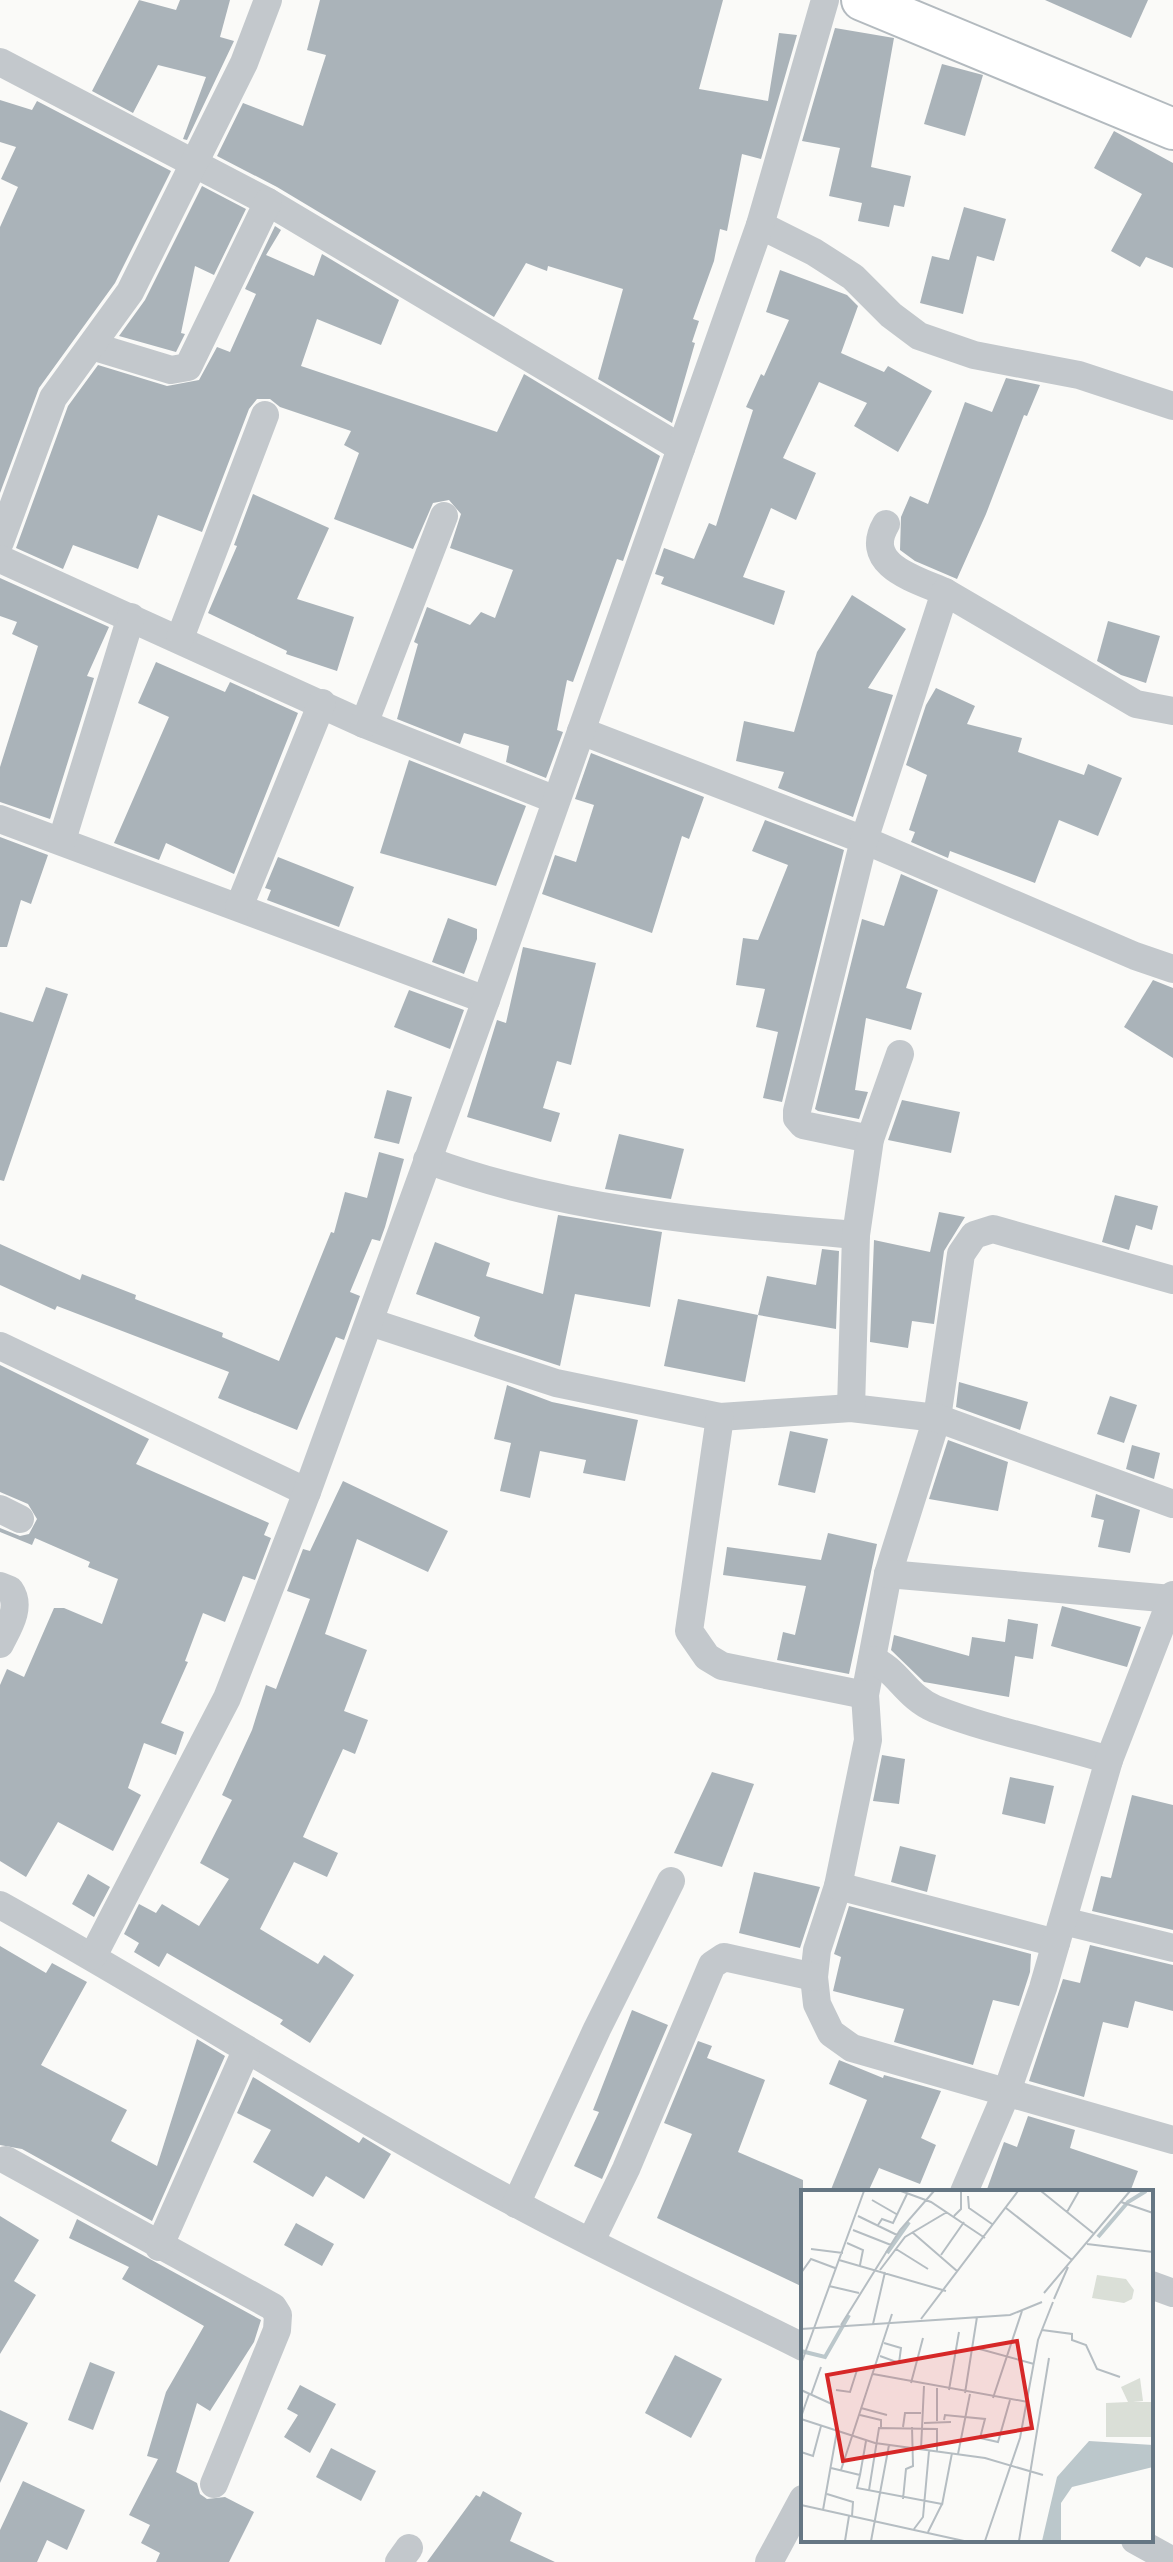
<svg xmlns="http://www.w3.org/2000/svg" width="1173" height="2562" font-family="'Roboto Condensed',sans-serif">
<rect width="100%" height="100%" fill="#fafaf8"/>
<g fill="#aab3b9">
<polygon points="139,0 176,10 180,0 230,0 220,37 234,41 187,140 183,139 206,77 158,65 133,113 92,91"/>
<polygon points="320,0 723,0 699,89 768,101 779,33 797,35 761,159 742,154 727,231 720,229 714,261 693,319 699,321 692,342 695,343 672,423 598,379 623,289 548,266 547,271 526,263 494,317 277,187 217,156 243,103 303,126 326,55 307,50"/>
<polygon points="1045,0 1148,0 1131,38"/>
<polygon points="835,28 894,38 871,167 911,176 904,207 894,205 889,227 858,221 862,203 829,196 840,148 802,141"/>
<polygon points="942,64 983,75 965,136 924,124"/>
<polygon points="0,100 32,110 37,101 171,171 115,283 39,388 0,493 0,227 18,187 1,179 16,147 0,142"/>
<polygon points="1114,131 1173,163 1173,268 1146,257 1140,267 1111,251 1142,194 1094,168"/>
<polygon points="202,186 246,209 214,275 195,266 181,333 185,334 176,352 119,336 145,300"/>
<polygon points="964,207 1006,219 994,261 977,256 963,314 920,303 932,256 949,260"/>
<polygon points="275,226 281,230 266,255 314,276 322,254 399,300 381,345 317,319 301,366 497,432 524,374 660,456 623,561 617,559 573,682 567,680 557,730 563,732 546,778 506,762 509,746 464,733 460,744 397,719 418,644 414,642 427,607 470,625 481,612 495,618 513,570 450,548 461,514 449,500 433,503 413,549 334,519 359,453 344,445 351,431 280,407 270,399 257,399 249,409 202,532 158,515 138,569 73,545 63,569 16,548 68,406 98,365 167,386 199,380 217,347 230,352 256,294 245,289"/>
<polygon points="780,270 847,295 858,306 841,353 884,372 888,366 932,391 898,452 854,426 867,403 819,382 783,458 816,473 796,520 771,508 743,577 785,591 774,625 661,584 664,577 655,574 664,548 694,559 709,523 716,526 753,410 746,407 761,374 764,376 789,320 766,312"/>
<polygon points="1006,378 1040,385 1027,416 1024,415 986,514 957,579 915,561 900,550 901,517 910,496 928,504 965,402 992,412"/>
<polygon points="253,494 329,528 297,599 354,617 337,671 286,654 287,651 208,613 237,546 234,545"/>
<polygon points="0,578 109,627 87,676 94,678 50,819 0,802 0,767 38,646 12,634 17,622 0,616"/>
<polygon points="852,595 906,629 868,688 893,695 853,817 778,788 784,772 736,761 744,721 794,732 817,652"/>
<polygon points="1108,621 1160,636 1146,683 1121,675 1097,661"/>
<polygon points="156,662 225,692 230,682 298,713 234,874 166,843 159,860 114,843 169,717 138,703"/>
<polygon points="936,688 975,706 967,724 1022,738 1018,752 1084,775 1088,764 1122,778 1098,836 1059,820 1035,883 950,851 948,858 911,842 915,832 909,830 927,775 906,765 926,705"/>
<polygon points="591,753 704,797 689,839 682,836 652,933 542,894 555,855 576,862 594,805 575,799"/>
<polygon points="409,760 526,806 496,886 380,853"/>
<polygon points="765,820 844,850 782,1102 763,1098 778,1032 756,1027 765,989 736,985 743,938 758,940 788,865 752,851"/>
<polygon points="0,837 48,855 31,904 21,900 7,947 0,947"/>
<polygon points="278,857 354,887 339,927 267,900 271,890 265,888"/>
<polygon points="901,874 938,890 906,988 922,993 911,1030 866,1018 855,1090 868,1092 859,1119 818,1111 815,1109 862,919 884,926"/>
<polygon points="448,918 477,929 477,939 464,974 432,962"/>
<polygon points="523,947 596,963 571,1065 557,1061 543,1108 560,1113 551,1142 467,1117 497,1020 506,1023"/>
<polygon points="1153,980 1173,988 1173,1058 1124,1027"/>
<polygon points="46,987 68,994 4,1181 0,1180 0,1012 33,1022"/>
<polygon points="409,990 464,1010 450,1049 394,1027"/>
<polygon points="387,1090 412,1097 399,1144 374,1138"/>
<polygon points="902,1100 960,1112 951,1153 888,1140"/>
<polygon points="619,1134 684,1149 671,1199 605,1189"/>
<polygon points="379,1152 404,1159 385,1227 380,1241 372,1239 350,1292 360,1296 344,1340 336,1337 297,1430 218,1398 229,1372 57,1306 55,1310 0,1285 0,1244 80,1280 82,1274 136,1295 135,1299 223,1333 222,1337 279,1361 331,1232 334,1233 345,1192 367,1198"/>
<polygon points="1115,1195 1158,1206 1152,1230 1136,1225 1129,1250 1102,1242"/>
<polygon points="939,1212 965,1217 944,1251 934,1324 912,1321 908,1348 870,1342 874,1240 930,1252"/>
<polygon points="558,1215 662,1232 650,1307 575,1294 560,1366 478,1339 474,1336 480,1317 416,1294 435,1242 490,1263 486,1276 543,1294"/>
<polygon points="822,1249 839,1251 836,1329 758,1315 767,1276 816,1285"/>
<polygon points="678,1299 758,1315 745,1382 664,1366"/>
<polygon points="0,1365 149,1439 136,1464 269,1523 264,1535 271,1538 255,1580 243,1576 225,1622 203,1613 185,1661 188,1662 161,1723 184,1732 176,1755 144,1743 128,1788 141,1795 113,1851 58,1822 26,1877 0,1861 0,1685 7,1669 24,1677 54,1608 64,1608 102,1624 118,1579 88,1567 90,1562 35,1538 32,1545 0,1532 0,1528 20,1536 29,1534 37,1519 28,1504 0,1492"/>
<polygon points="959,1382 1028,1402 1020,1430 956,1407"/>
<polygon points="507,1385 552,1402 638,1420 625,1481 583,1473 586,1460 540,1451 530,1498 500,1491 511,1443 494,1439"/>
<polygon points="1110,1396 1137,1405 1124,1443 1097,1434"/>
<polygon points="790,1431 828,1439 815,1493 778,1485"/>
<polygon points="948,1440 1008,1462 998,1511 929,1499"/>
<polygon points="1132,1445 1160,1453 1154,1479 1126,1469"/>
<polygon points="343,1481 448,1531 428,1572 357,1539 325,1634 367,1650 344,1711 368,1720 355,1754 343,1749 303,1837 338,1853 327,1877 294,1862 260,1929 318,1964 324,1955 354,1975 310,2043 280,2024 283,2020 167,1953 159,1967 134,1952 139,1943 124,1934 139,1904 156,1913 162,1904 199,1926 229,1879 200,1863 232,1800 222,1795 252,1730 266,1685 276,1689 310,1599 287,1591 303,1549 310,1551"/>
<polygon points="1096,1494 1140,1510 1130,1553 1098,1547 1104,1520 1091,1517"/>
<polygon points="828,1533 877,1544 849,1674 777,1660 783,1632 795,1635 806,1586 723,1575 727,1547 821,1560"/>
<polygon points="1062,1606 1141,1627 1127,1667 1051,1646"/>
<polygon points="1008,1619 1038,1624 1033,1659 1015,1656 1009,1697 924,1682 891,1650 894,1635 969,1656 972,1637 1005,1642"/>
<polygon points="882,1755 905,1759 899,1804 873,1801"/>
<polygon points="712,1772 754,1784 722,1867 674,1853"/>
<polygon points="1010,1777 1054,1786 1045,1824 1002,1814"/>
<polygon points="1132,1795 1173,1805 1173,1930 1092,1911 1101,1876 1111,1878"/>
<polygon points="900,1846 936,1855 927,1892 891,1882"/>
<polygon points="754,1872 820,1887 800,1948 739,1933"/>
<polygon points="88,1874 110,1887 94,1917 72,1904"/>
<polygon points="849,1906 1031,1954 1030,1972 1019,2006 993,2000 973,2065 894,2042 904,2009 833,1991 841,1957 834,1954"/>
<polygon points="1090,1945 1173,1965 1173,2011 1135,2001 1128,2028 1103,2022 1084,2097 1029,2081 1063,1979 1080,1983"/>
<polygon points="0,1946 46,1973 52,1963 87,1982 41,2065 127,2110 111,2141 157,2166 197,2039 225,2056 152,2221 22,2149 0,2145"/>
<polygon points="632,2010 668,2025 602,2179 574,2166 599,2112 593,2110"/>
<polygon points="698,2041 712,2046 707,2058 765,2080 738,2152 803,2180 803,2287 657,2218 692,2134 664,2123"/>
<polygon points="839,2060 883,2078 884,2075 941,2091 921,2138 936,2145 920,2184 879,2168 868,2192 830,2192 867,2100 829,2084"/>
<polygon points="253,2077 359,2143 363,2137 391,2154 364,2199 326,2176 313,2197 253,2162 271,2130 237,2113"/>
<polygon points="1028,2116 1075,2130 1070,2148 1138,2171 1130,2192 986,2192 1004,2142 1017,2147"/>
<polygon points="0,2216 39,2240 14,2281 36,2295 0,2354"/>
<polygon points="77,2219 261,2320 254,2342 210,2411 197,2403 176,2472 197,2483 200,2494 207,2499 225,2497 254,2512 229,2562 156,2562 160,2553 141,2543 150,2525 129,2515 158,2459 147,2456 166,2392 204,2326 122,2279 129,2267 69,2238"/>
<polygon points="296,2223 334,2244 322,2266 284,2245"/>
<polygon points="675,2355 722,2379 691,2438 645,2413"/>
<polygon points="90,2362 115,2372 93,2430 68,2420"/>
<polygon points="300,2385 336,2404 310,2453 284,2437 298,2415 287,2409"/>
<polygon points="0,2410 28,2423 0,2483"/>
<polygon points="331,2448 376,2471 361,2501 316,2477"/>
<polygon points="23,2481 85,2510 67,2550 47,2540 37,2562 0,2562 0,2530"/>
<polygon points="483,2491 522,2513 510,2541 555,2562 427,2562 476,2495 480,2497"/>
</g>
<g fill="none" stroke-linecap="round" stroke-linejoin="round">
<defs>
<polyline id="secondary" points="862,0 1173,129"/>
</defs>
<use href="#secondary" stroke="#b3babf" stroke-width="44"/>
<g stroke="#c3c8cc" stroke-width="28">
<polyline points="0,62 268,202 681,448"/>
<polyline points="760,225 814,252 853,277 891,315 919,336 974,355 1079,375 1173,406"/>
<polyline points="92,346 171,370 188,367 268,202"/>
<path d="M 886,524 C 862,565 915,579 945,592"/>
<polyline points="0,542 53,398 130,292 244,63 268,0"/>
<polyline points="0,559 364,724 556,800"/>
<polyline points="180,638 265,415"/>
<polyline points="364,724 444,516"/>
<polyline points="581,731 864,840 1135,956 1173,969"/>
<polyline points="0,819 486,1000"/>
<polyline points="62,840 131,617"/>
<polyline points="239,907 322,703"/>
<polyline points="870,1139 803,1125 797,1118 797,1111 864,840 945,592 1136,704 1173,711"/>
<path d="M 427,1160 C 564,1211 712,1223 856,1235"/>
<polyline points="1173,1280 993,1229 974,1235 961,1254 937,1418 888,1574 865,1695 868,1740 838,1886 817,1950 814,1977 817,2004 831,2033 852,2048 1173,2140"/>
<polyline points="370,1322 556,1383 720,1417 851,1408 937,1418 1173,1504"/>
<polyline points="0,1346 307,1492"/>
<polyline points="851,1408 856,1235 870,1139 900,1054"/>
<polyline points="720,1417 689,1631 707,1657 722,1666 865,1695"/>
<polyline points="0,1509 20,1519"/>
<polyline points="888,1574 1173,1599"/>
<path d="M 0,1586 L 10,1590 C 22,1607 8,1628 0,1644"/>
<path d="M 872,1660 C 897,1669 906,1697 935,1709 C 990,1731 1052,1742 1109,1760"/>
<polyline points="838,1886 1056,1943"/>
<path d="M 0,1905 C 173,2001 340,2110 515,2203 C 609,2254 707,2299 803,2347"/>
<polyline points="1063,1921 1173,1948"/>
<polyline points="93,1956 227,1698 307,1492 486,1000 760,225 825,0"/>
<polyline points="6,2160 273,2307 278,2315 277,2330 214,2484"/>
<polyline points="964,2192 1006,2094 1043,1988 1109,1760 1173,1595"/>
<polyline points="516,2204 597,2029 671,1881"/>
<polyline points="591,2241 626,2169 712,1965 724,1957 814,1977"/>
<polyline points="159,2247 246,2051"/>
<polyline points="1151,2285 1173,2293"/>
<polyline points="1135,2540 1173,2561"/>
<polyline points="399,2562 409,2548"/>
<polyline points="769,2562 803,2499"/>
</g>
<use href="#secondary" stroke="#fff" stroke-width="40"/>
</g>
<g transform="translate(801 2190)">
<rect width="352" height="352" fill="#fafaf8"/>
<path d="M 296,85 L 325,89 L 333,100 L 331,109 L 323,113 L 291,108 ZM 339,188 L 342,211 L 332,212 L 352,212 L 352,247 L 305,247 L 305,213 L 327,212 L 320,197 Z" fill="#dadfd7"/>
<path d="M 288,251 L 352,255 L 352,277 L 271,297 L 260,313 L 260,351 L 241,351 L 256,287 Z" fill="#bbc7cb"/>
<path fill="none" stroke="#bbc7cb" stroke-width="4" d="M 297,47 L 327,12 L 345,1M 86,63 L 108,32M 0,161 L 24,167 L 48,125"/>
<path fill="none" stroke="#b5bdc2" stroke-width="2" d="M 100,1 L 130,12 L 184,48M 240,1 L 292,43M 167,6 L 168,18 L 191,34M 71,10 L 97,25M 320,12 L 352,23M 205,18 L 271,70M 266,22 L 278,1M 57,26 L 96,45M 153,26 L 160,19 L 160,1M 77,35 L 81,29 L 92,33 L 106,4M 52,40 L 90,55M 111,42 L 156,81M 46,53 L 62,60 L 59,75M 286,54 L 352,62M 10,59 L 42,63M 95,59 L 127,79M 140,65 L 163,32M 38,70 L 145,101M 79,80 L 104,47 L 146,22M 0,83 L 10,69 L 34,78M 28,96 L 58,103M 243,103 L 329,1M 253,109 L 267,77M 120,129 L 217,1M 72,134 L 84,82M 40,135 L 99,40 L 133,1M 0,139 L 209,125 L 241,112M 241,140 L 271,144 L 271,150 L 285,155 L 296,179 L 319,187M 175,158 L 233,174M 79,166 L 98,173 L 100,158 L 83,153M 0,174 L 63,1M 72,184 L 227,212M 110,193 L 122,148M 136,198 L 136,231M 0,200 L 33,215M 35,200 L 49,202 L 56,180M 148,200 L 158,142M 164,203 L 176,127M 10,205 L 20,177M 192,208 L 221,121M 60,218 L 86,225M 59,225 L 80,230 L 80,237M 0,227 L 8,204M 0,229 L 74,253 L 184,268 L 242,285M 143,230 L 144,225 L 184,229 L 179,248 L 197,252 L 209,210M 123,233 L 150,232M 102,237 L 104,223 L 120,223M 120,259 L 123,196M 0,262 L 12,266 L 20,236M 157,264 L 169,204M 30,278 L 59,285 L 56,298 L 141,314 L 127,342M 40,280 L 91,124M 59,285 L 65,251M 68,300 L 78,238 L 136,239 L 136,262M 26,304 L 52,312 L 51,326M 102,309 L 105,279 L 112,276 L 111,237M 0,315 L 163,351M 141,315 L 151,263M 22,320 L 36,241M 113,339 L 122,327 L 128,261M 44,351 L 48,326M 70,351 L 88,255M 184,351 L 219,248 L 237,150 L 252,112M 218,351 L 248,168"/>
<path fill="#d62828" fill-opacity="0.15" stroke="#d62828" stroke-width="4" d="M 216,151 L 231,238 L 42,271 L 26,185 Z"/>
<rect width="352" height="352" fill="none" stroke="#657683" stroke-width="4"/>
</g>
</svg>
